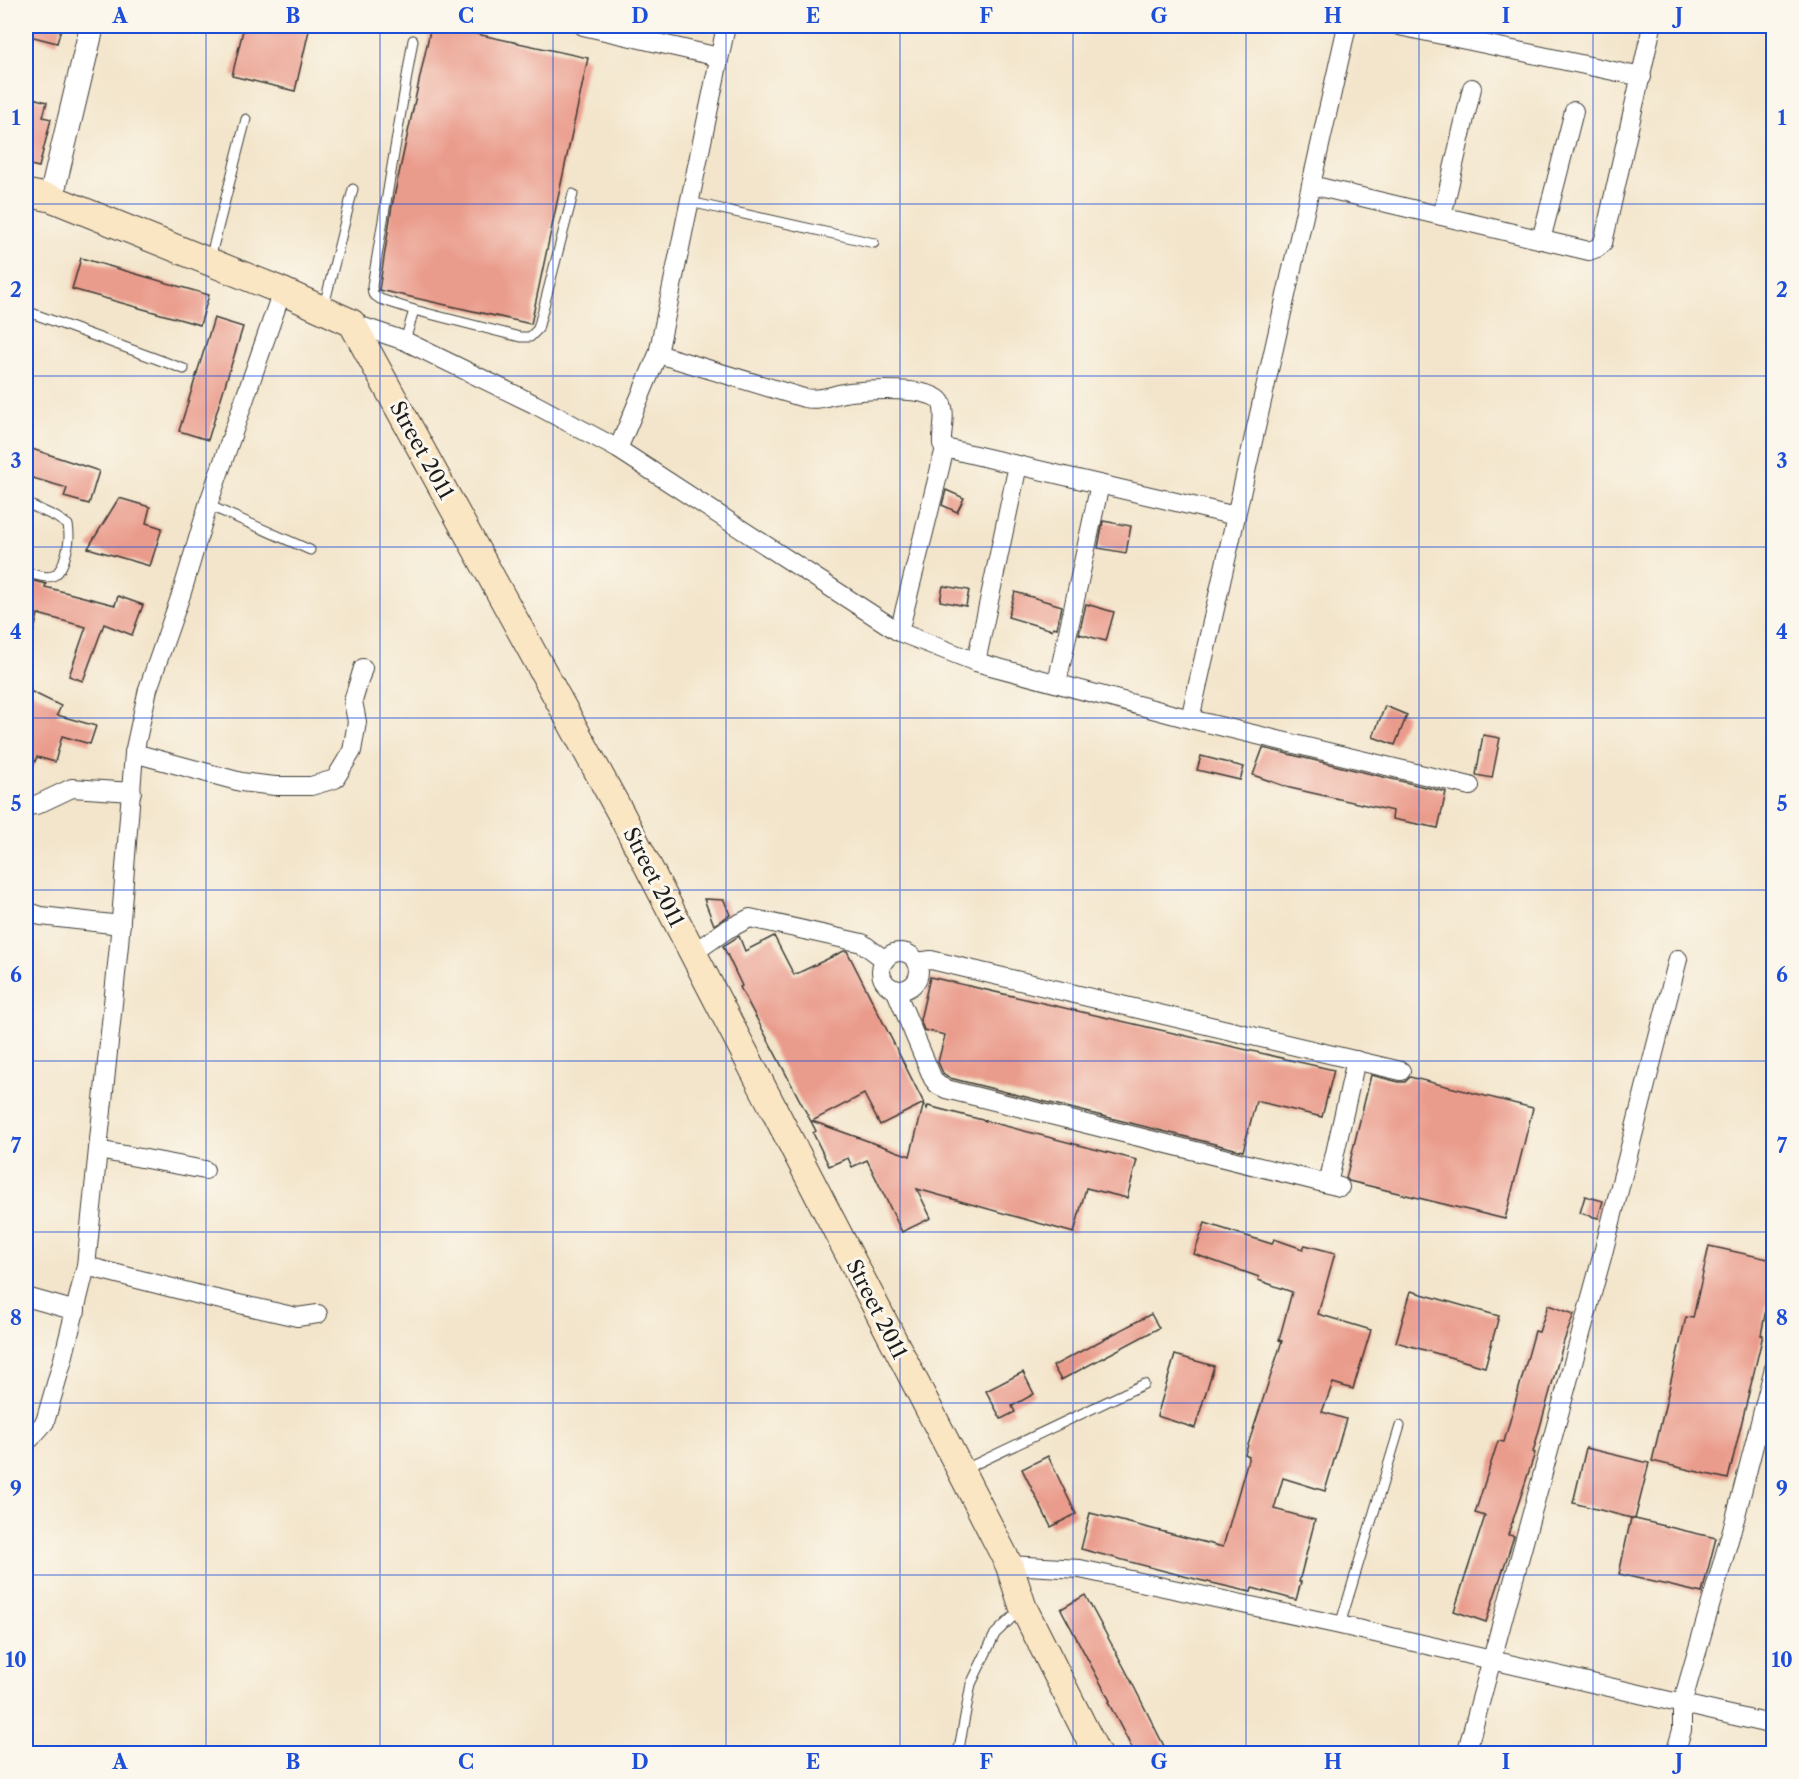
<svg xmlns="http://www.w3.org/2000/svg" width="1799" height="1779" font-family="'Libre Caslon Text',serif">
<rect width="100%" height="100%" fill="#fbf7ec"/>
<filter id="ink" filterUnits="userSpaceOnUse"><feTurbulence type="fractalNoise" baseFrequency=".0167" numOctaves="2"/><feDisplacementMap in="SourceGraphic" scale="12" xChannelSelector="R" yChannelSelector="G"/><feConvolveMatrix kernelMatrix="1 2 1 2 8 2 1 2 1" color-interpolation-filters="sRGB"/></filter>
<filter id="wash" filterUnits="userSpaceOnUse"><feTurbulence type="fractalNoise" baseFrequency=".008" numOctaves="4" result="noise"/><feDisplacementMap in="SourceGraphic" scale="24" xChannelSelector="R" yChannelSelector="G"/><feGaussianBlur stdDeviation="1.35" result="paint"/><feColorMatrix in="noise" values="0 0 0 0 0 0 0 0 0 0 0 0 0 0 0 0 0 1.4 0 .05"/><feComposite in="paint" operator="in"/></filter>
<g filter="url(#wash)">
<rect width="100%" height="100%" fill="#f3e5cb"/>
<g id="blocks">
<g fill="#ea9c8c" fill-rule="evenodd">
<polygon points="26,26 62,26 57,43 26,35"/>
<polygon points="244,26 310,26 295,91 232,76"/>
<polygon points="431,26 440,26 588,58 531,324 379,290 392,206"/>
<polygon points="26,96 47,102 43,117 51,119 39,167 26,164"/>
<polygon points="81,258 209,295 200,325 72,289"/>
<polygon points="214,318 243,327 208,440 179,431"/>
<polygon points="26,447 99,471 89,504 64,497 67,488 26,476"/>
<polygon points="946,490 964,498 957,512 942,505"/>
<polygon points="119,498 150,507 146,523 162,528 150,566 88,548"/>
<polygon points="1103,521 1131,526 1126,553 1098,548"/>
<polygon points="26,579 46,584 45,587 115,605 118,596 143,605 132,635 104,624 83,681 69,676 86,627 38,614 31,643 26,642"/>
<polygon points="943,586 969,590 966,606 940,601"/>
<polygon points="1015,592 1062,606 1057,628 1053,627 1052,630 1008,617"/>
<polygon points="1086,604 1114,612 1106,641 1079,634"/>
<polygon points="26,689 61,706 57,715 96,726 90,744 62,736 55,762 37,757 26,782"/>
<polygon points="1385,706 1407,715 1395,745 1373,737"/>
<polygon points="1483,735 1500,738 1492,778 1476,775"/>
<polygon points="1263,748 1446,792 1438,828 1392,819 1393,811 1290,788 1253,775"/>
<polygon points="1201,756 1244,767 1240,780 1197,770"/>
<polygon points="704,899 724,900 730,915 714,925"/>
<path d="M 739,936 L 745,951 L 774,936 L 794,975 L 844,951 L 847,951 L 927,1109 L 928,1106 L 1137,1160 L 1127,1198 L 1086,1188 L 1074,1233 L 917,1189 L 931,1218 L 902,1232 L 867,1160 L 852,1167 L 848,1158 L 829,1166 L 813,1133 L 816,1131 L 740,987 L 742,986 L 723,946 ZM 864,1094 L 880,1125 L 924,1103 L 910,1156 L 812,1121 Z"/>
<polygon points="930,977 1334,1070 1322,1117 1256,1101 1243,1151 950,1078 943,1073 938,1062 945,1035 924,1030 920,1020"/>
<polygon points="1371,1075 1399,1082 1405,1082 1410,1077 1533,1108 1505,1219 1349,1181 1346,1178"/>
<polygon points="1585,1196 1603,1201 1598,1218 1580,1213"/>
<polygon points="1205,1223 1272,1244 1274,1239 1303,1249 1305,1245 1335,1253 1318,1314 1371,1330 1353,1389 1333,1383 1322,1412 1346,1419 1325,1491 1283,1478 1274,1509 1315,1520 1299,1582 1301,1582 1296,1600 1252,1588 1251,1592 1199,1580 1081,1549 1090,1513 1223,1547 1249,1456 1245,1454 1282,1341 1279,1340 1292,1292 1258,1280 1259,1277 1194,1254"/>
<polygon points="1709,1246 1773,1260 1773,1274 1761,1335 1763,1335 1728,1479 1652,1461 1686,1317 1693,1318"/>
<polygon points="1411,1291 1499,1316 1485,1367 1396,1342"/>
<polygon points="1548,1305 1574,1314 1564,1341 1533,1452 1535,1453 1508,1535 1514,1536 1486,1622 1454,1611 1485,1516 1475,1513 1498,1441 1504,1442 1535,1331 1539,1332"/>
<polygon points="1151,1314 1159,1328 1061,1380 1053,1366"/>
<polygon points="1175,1355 1214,1366 1195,1428 1157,1416"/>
<polygon points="1023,1372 1034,1394 1012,1406 1015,1412 1001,1419 986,1391"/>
<polygon points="1586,1448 1649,1463 1635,1519 1573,1503"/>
<polygon points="1048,1456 1076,1514 1051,1527 1022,1469"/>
<polygon points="1631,1518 1716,1538 1702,1593 1619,1574"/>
<polygon points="1085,1595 1126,1671 1168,1754 1135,1754 1108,1702 1110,1701 1061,1609"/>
</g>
</g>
</g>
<g filter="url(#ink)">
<use href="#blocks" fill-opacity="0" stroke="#3c3a36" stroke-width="1.5"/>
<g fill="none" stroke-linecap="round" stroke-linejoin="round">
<defs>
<g id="service">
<polyline points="413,40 372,286 373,294 380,299 414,310"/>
<polyline points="690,202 874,243"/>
<polyline points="210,259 246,119"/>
<polyline points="324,306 353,189"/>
<polyline points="26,311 184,369"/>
<polyline points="405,341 414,310 520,337 530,337 538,329 573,194"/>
<path d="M 26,503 L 56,517 L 68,525 C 70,537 69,543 66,554 C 59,581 50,580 26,572"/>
<polyline points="208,505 310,550"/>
<polyline points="963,1470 1144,1384"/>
<polyline points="1340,1625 1400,1426"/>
<polyline points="958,1754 971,1684 995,1634 1021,1609"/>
</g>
<g id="minor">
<polyline points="583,26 719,57"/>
<polyline points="1399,26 1642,77"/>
<polyline points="1311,185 1589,251 1597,248 1603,243 1652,26"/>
<polyline points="1442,216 1472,88"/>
<polyline points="1541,240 1574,111"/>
<polyline points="352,323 405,341 534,404 618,449 899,632 976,662 1190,719 1470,786"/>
<path d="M 658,354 L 804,398 C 822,401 833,394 850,392 C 867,390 931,386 941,402 C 947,413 941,432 942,444 L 945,448 L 899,632"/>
<polyline points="945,448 1236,516"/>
<polyline points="618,449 658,354 726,26"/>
<polyline points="976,662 1018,465"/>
<polyline points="1057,683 1100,484"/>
<polyline points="1190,719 1347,26"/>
<polyline points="134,753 241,782 275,786 311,786 335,779 352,751 357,722 353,701 363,668"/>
<polyline points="26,806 36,805 72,788 132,792"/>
<polyline points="26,911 41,916 121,925"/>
<circle cx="900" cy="971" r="19"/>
<polyline points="693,953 726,930 750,918 862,943 885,960"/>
<polyline points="917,962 931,960 1401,1071"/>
<polyline points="895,989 933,1079 938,1085 946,1089 1340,1187"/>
<polyline points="98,1150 205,1170"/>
<polyline points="1328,1184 1356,1060"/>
<polyline points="86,1266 212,1298 297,1317 318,1314"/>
<polyline points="26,1297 76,1311"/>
<polyline points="26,1442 31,1438 45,1422 63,1359 86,1266 119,945 134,753 148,689 182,592 208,505 282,291"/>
<polyline points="1009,1565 1080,1569 1340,1625 1774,1725"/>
<polyline points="1466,1754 1602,1257 1678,959"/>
<polyline points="1675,1754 1682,1730 1682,1704 1735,1519 1774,1368"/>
</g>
<polyline id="tertiary" points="51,198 92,26"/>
<polyline id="secondary" points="26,193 51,198 282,291 352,323 620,812 961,1471 1009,1565 1023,1607 1097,1754"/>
</defs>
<use href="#service" stroke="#3c3a36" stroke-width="11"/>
<use href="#minor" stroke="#3c3a36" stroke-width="20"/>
<use href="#tertiary" stroke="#3c3a36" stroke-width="26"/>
<use href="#secondary" stroke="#3c3a36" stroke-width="29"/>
<use href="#service" stroke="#fff" stroke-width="9"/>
<use href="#minor" stroke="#fff" stroke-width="18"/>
<use href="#tertiary" stroke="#fff" stroke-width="24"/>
<use href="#secondary" stroke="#fbe6c4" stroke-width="27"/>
</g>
</g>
<path fill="none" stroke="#1d4ed8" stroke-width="1.5" stroke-opacity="0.55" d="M 206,26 L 206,1754M 380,26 L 380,1754M 553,26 L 553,1754M 726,26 L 726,1754M 900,26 L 900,1754M 1073,26 L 1073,1754M 1246,26 L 1246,1754M 1419,26 L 1419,1754M 1593,26 L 1593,1754M 26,204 L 1774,204M 26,376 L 1774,376M 26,547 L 1774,547M 26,718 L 1774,718M 26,890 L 1774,890M 26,1061 L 1774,1061M 26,1232 L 1774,1232M 26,1403 L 1774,1403M 26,1575 L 1774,1575"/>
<g text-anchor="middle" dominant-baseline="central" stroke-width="6" stroke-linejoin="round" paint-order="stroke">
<g font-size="21" fill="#1c1c1c" stroke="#fbf7ec">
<text transform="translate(422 450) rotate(61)">Street 2011</text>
<text transform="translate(654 877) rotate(63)">Street 2011</text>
<text transform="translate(877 1309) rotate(63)">Street 2011</text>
</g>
</g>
<rect width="1799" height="1779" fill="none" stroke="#fbf7ec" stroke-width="66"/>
<rect x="33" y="33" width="1733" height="1713" fill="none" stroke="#1d4ed8" stroke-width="2"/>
<g font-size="20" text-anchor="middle" font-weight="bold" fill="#1d4ed8">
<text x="120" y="23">A</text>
<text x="293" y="23">B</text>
<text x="466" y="23">C</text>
<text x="640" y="23">D</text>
<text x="813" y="23">E</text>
<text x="986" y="23">F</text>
<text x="1159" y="23">G</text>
<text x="1333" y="23">H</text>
<text x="1506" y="23">I</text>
<text x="1679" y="23">J</text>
<text x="16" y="125">1</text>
<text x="1782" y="125">1</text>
<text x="16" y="297">2</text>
<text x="1782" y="297">2</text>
<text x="16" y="468">3</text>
<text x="1782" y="468">3</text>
<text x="16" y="639">4</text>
<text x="1782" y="639">4</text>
<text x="16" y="811">5</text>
<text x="1782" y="811">5</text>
<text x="16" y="982">6</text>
<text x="1782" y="982">6</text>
<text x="16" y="1153">7</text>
<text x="1782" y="1153">7</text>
<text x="16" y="1325">8</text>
<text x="1782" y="1325">8</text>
<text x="16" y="1496">9</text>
<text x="1782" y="1496">9</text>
<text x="16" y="1667">10</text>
<text x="1782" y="1667">10</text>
<text x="120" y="1769">A</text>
<text x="293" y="1769">B</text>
<text x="466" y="1769">C</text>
<text x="640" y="1769">D</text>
<text x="813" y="1769">E</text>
<text x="986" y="1769">F</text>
<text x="1159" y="1769">G</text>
<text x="1333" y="1769">H</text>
<text x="1506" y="1769">I</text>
<text x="1679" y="1769">J</text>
</g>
</svg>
